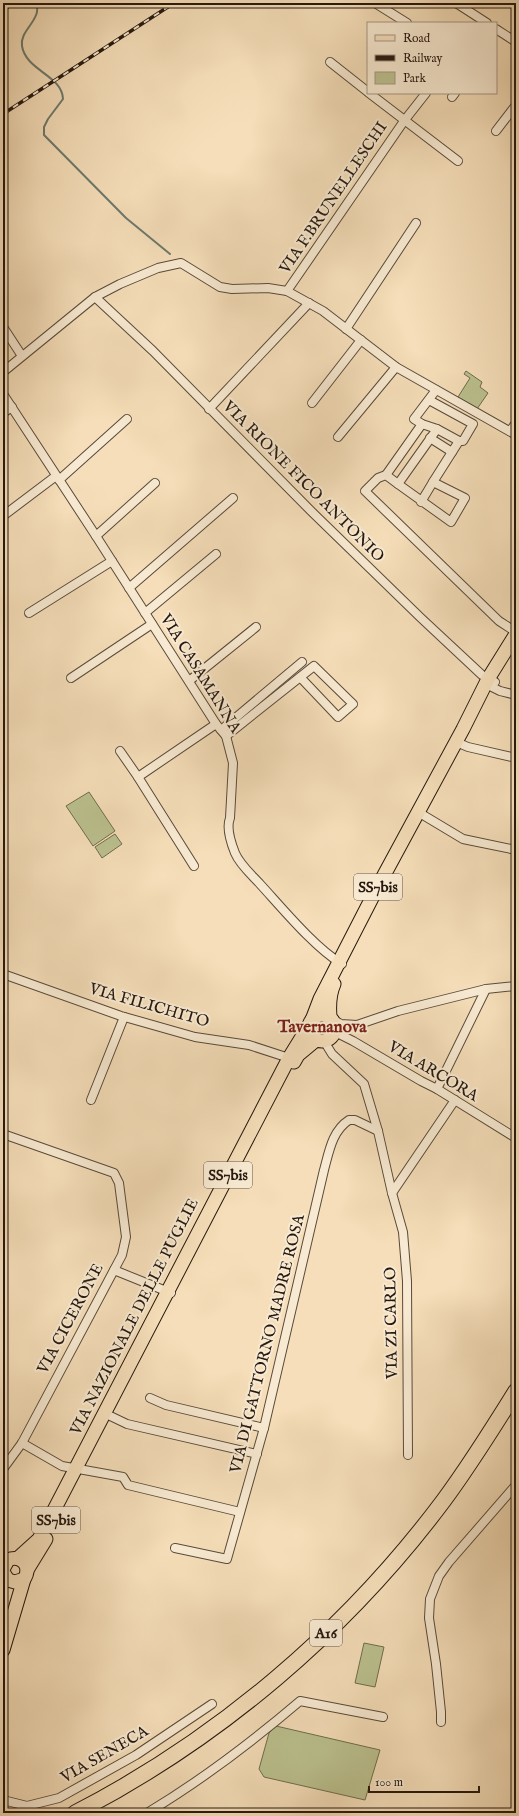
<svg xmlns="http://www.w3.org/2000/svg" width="519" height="1816" font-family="'IM FELL English',serif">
<rect width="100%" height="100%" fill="#f5deb9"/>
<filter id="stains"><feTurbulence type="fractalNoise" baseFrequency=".005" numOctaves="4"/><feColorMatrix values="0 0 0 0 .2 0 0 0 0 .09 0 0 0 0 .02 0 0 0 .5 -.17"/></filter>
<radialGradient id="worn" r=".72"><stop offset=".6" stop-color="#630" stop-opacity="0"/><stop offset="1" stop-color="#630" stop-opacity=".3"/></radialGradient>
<g fill="#bbc18f" stroke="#706c4f">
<polygon points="466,371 482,382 480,387 488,393 477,409 458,397 470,378 464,374"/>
<polygon points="89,792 115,831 93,846 66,806"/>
<polygon points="115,834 122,844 102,858 95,847"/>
<polygon points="364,1643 384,1647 375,1687 355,1683"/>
<polygon points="276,1726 380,1750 365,1800 264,1777 259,1769 269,1733"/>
</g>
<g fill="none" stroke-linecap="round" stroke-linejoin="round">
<path stroke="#6c7a6e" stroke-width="2" d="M 37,3 C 37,7 38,12 36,15 C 32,26 20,34 22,46 C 26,71 62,75 63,99 L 48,119 L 44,127 L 44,135 L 126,218 L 170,254"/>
<defs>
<g id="minor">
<polyline points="375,3 407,23"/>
<polyline points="456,3 487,23"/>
<polyline points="496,29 516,42"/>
<polyline points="330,62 368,92"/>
<polyline points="369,93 458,161"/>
<polyline points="452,97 455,93"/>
<polyline points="496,131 516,105"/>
<polyline points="287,291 404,121 426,93"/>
<polyline points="95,297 153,351 312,512 421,618 482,675 495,682"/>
<polyline points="3,327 22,356"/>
<polyline points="346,329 416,223"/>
<polyline points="3,372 95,297 120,284 158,268 181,263 220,287 232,289 268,288 287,291 323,311 396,367 516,435"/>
<polyline points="436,390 414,419 422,424 437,429 398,484 386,475 378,478 365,491 499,621 516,632"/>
<path d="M 3,394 L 96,536 L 216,724 L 226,736 L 233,763 L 230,818 C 226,828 231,843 235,853 C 240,865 252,875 260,884 C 282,908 315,948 342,964"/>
<polyline points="429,400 473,424 463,441 459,441"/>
<polyline points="312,403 361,340"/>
<polyline points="209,409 309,303"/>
<polyline points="3,413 12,407"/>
<polyline points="510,431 516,423"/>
<polyline points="338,437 396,367"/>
<polyline points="430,438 452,452"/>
<polyline points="386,475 422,424"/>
<polyline points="59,480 127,419"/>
<polyline points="433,482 459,441 437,429"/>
<polyline points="398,484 451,522 465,498 433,482 421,502"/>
<polyline points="3,516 56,476"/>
<polyline points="96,536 155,483"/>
<polyline points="129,588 233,498"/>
<polyline points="29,613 112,561"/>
<polyline points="145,613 216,554"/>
<polyline points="71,678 152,624"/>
<polyline points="189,681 256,627"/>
<polyline points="486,684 500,691 516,695"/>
<polyline points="221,730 302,662"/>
<polyline points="226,736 314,666 353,704 338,717 300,677"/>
<polyline points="456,742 468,747 516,758"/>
<polyline points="120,751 138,777 194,866"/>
<polyline points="138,777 216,724"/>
<polyline points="418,812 463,839 516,850"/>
<polyline points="3,974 121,1016 195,1037 249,1045 289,1058"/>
<polyline points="332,1019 341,1024 357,1025 398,1011 486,989 516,986"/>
<polyline points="335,1032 353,1041 421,1081 437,1089 516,1138"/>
<polyline points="324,1041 332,1054 364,1084 378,1131 392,1193 403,1232 407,1281 408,1455"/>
<polyline points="437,1089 486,989"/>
<polyline points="91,1100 124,1017"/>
<polyline points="3,1134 114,1173 119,1183 126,1237 122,1255 22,1443 3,1469"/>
<polyline points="392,1193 455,1100"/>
<polyline points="114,1270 171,1293"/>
<polyline points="150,1398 166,1405 264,1428"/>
<polyline points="104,1413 127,1424 257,1454"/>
<polyline points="22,1443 62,1466 123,1477 128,1485 240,1512"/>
<path d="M 175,1548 L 227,1559 L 264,1428 L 324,1170 C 329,1152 332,1131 349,1120 L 355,1120 L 378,1131"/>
<polyline points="441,1722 441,1712 436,1664 429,1618 430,1599 439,1576 449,1562 516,1485"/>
<polyline points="3,1800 27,1806 59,1798 136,1755 212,1704"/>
<path d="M 147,1813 C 202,1780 252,1742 300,1701 L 383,1717"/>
</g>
<g id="primary">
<circle cx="322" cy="1028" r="13"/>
<path d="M 330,1017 C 329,1005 329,995 334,984"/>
<polyline points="312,1020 320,999 376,890 463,729 488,679 516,634"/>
<polyline points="294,1062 298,1055 316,1040"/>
<polyline points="18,1558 39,1539 289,1058 310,1024"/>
<path d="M 3,1569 L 8,1560 C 20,1554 33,1566 24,1579 L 15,1582 L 8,1580 L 3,1572"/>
<polyline points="27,1570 46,1539"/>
<polyline points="3,1650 24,1579"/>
</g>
<path id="motorway" d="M 75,1813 C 219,1739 347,1630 444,1500 C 470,1465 493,1428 516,1391"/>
</defs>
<use href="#minor" stroke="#594a3a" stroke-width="10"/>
<use href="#primary" stroke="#25180f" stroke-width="15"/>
<use href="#motorway" stroke="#25180f" stroke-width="17"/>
<use href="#minor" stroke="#f8ead2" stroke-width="8"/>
<use href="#primary" stroke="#f5deb9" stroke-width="13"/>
<use href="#motorway" stroke="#f5deb9" stroke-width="15"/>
<defs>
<g id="rail">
<polyline points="3,10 14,3"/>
<polyline points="3,114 174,3"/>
</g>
</defs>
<use href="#rail" stroke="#25180f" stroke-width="3.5"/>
<use href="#rail" stroke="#f8ead2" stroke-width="2" stroke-dasharray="6" stroke-linecap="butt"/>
</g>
<g text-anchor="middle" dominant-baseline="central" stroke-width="4" stroke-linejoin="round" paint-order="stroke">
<g fill="#f8ead2" stroke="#64574a" stroke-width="1">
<rect x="354" y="874" width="48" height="26" rx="3"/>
<rect x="204" y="1162" width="48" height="26" rx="3"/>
<rect x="32" y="1507" width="48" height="26" rx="3"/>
<rect x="310" y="1620" width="32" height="26" rx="3"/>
</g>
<g font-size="15" font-weight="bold" fill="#25180f">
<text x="378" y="887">SS7bis</text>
<text x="228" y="1175">SS7bis</text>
<text x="56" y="1520">SS7bis</text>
<text x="326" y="1633">A16</text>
</g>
<g font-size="16" fill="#25180f" stroke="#f8ead2">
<text transform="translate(334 198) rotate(-56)">VIA F.BRUNELLESCHI</text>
<text transform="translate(303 482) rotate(45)">VIA RIONE FICO ANTONIO</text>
<text transform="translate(200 674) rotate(58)">VIA CASAMANNA</text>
<text transform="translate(149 1006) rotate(16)">VIA FILICHITO</text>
<text transform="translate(433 1072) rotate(31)">VIA ARCORA</text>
<text transform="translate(135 1317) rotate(-63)">VIA NAZIONALE DELLE PUGLIE</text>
<text transform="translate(71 1319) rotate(-62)">VIA CICERONE</text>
<text transform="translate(392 1323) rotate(-91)">VIA ZI CARLO</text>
<text transform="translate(268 1344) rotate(-76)">VIA DI GATTORNO MADRE ROSA</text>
<text transform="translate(105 1755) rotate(-30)">VIA SENECA</text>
</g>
<g font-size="17" font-weight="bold" fill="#7a1f14" stroke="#f8ead2">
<text x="322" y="1027">Tavernanova</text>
</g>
</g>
<rect width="519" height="1816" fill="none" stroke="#f5deb9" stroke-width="16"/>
<rect x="4" y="4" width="511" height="1808" fill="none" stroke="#25180f" stroke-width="2"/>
<rect x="8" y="8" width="503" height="1800" fill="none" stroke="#25180f"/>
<rect x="367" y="22" width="130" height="72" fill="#f8ead2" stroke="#a49684"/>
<rect x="375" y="35" width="20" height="6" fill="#f5deb9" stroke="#a49684"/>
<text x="403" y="42" font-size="12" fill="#25180f">Road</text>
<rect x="375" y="55" width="20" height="6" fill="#25180f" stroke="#a49684"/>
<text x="403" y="62" font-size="12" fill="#25180f">Railway</text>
<rect x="375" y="72" width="20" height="12" fill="#bbc18f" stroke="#a49684"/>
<text x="403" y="82" font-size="12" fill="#25180f">Park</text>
<path d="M369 1786v6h110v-6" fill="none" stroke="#25180f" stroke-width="2"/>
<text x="375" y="1786" font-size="12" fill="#25180f" stroke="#f8ead2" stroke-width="3" paint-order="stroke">100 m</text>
<rect width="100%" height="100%" filter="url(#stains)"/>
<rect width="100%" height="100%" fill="url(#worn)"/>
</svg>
